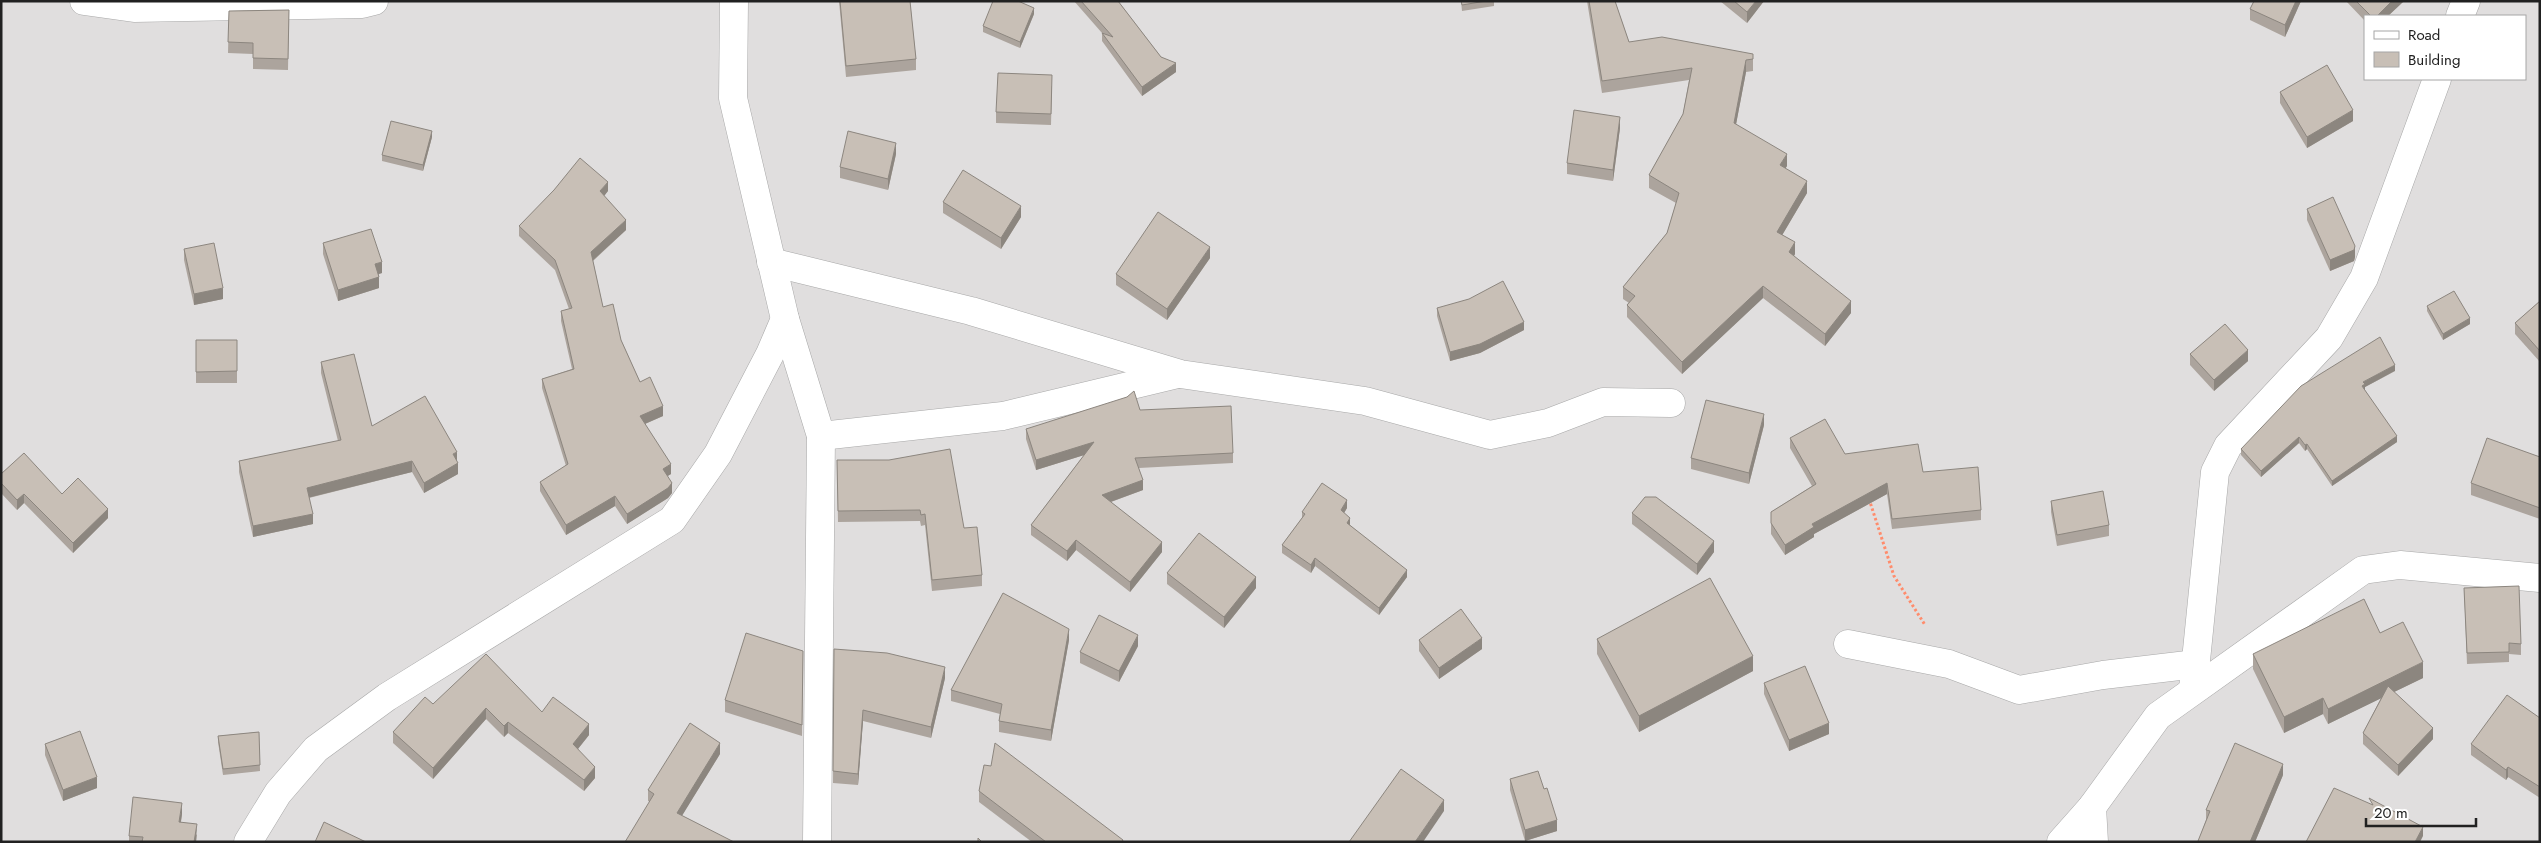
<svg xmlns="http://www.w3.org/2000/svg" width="2541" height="843" font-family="Jost,sans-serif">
<rect width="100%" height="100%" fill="#f2f0e8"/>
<path fill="#e0dede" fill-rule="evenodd" d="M 1,1 L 2540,1 L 2540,842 L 1,842 ZM 2365,16 L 2525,16 L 2525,79 L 2365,79 Z"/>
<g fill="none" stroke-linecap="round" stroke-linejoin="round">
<defs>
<g id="street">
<polyline points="84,1 134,8 362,4 374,1"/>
<polyline points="734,1 733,98 785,319 821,436 817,842"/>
<polyline points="2460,16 2466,1"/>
<polyline points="771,262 971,311 1180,374 1365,401 1490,435 1548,423 1603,402 1671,403"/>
<polyline points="821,436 1003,416 1178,374"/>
<polyline points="1848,644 1949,664 2019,690 2103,675 2196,664"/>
<polyline points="2193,690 2215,472 2228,446 2329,338 2364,278 2437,79"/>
<polyline points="2092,807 2094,842"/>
<polyline points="248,842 278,793 316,749 387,697 672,520 718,454 770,354 785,319"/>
<polyline points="2061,842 2092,807 2158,716 2363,570 2400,565 2540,578"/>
</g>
</defs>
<use href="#street" stroke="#a8a8a8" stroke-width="29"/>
<polyline stroke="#ff8c6c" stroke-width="3" stroke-dasharray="2.5 2.5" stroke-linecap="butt" points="1869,499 1894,576 1925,625"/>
<use href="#street" stroke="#fff" stroke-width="28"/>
</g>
<g fill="#aca49d">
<polygon points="839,1 910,1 916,59 916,70 846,77"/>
<polygon points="1074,1 1118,1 1161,57 1176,72 1142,96 1102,41 1102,33"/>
<polygon points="1461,1 1494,1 1494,6 1462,11"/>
<polygon points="1587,1 1615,1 1629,42 1753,54 1753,71 1746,72 1736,124 1787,166 1785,168 1807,193 1782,235 1795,254 1794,256 1851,313 1825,346 1763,298 1682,374 1627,317 1627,305 1629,303 1623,299 1623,287 1667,233 1676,203 1649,188 1649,175 1683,114 1689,80 1602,93"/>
<polygon points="1720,1 1764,1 1747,23"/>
<polygon points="2301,1 2285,37 2250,20 2250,9"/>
<polygon points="2346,1 2404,1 2388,16 2365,16 2365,21"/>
<polygon points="289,10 288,70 253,69 253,54 228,53 229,11"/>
<polygon points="1034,14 1020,48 983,32 983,26"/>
<polygon points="1052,86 1051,125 996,123 996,112"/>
<polygon points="2280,92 2353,121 2307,148 2280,103"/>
<polygon points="1620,128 1613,181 1567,174 1567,163"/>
<polygon points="432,137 423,171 382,161 382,155"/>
<polygon points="896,154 888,190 840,178 840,167"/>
<polygon points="608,191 604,196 626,230 593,261 603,307 621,340 640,382 663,416 645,424 671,474 667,476 672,493 668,498 627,524 615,506 566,535 540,491 540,482 566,466 542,388 542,379 572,369 561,321 561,311 569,309 555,270 519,236 519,226"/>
<polygon points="943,202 1021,217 1001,249 943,213"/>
<polygon points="2307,209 2355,257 2354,261 2330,271 2307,220"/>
<polygon points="323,243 382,273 379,274 379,288 338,301 323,254"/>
<polygon points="184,249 223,299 194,305 184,260"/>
<polygon points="1210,258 1167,320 1116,285 1116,274"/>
<polygon points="2540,301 2540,362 2515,334 2515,323"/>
<polygon points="2427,306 2470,324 2443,340 2427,311"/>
<polygon points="1437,308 1524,330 1480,353 1450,361 1437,316"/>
<rect x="196" y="340" width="41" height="43"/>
<polygon points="2190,354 2248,361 2214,391 2190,365"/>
<polygon points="321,362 372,426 457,462 458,474 424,493 412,472 309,498 313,524 253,537 239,472 239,461 338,441 321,373"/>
<polygon points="2395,371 2365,387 2365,390 2397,442 2332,486 2307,449 2305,451 2299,443 2261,477 2241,455 2241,449"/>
<polygon points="1140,410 1233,453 1233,463 1139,468 1143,490 1111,502 1162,552 1130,592 1076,550 1067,561 1031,535 1031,525 1084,455 1036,470 1026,439 1026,429"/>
<polygon points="1764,425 1749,484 1691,469 1691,458"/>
<polygon points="1790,438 1845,454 1923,472 1981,510 1981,520 1892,529 1887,494 1814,534 1814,537 1785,555 1771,534 1771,512 1812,486 1790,448"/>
<polygon points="2540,457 2540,519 2471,495 2471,483"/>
<polygon points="837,460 964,528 982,575 982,586 932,591 925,525 921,526 920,521 838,522"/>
<polygon points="1,474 62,494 108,518 73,553 24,503 17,510 1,493"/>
<polygon points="2051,501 2109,525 2109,536 2057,546 2051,512"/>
<polygon points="1347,508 1344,513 1350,525 1407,577 1379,615 1315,566 1311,573 1282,553 1282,545 1302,518 1302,512"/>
<polygon points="1632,513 1714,552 1697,575 1632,524"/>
<polygon points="1167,573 1256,588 1224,628 1167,584"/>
<polygon points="2464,588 2521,644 2521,655 2509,654 2509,662 2467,664"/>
<polygon points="2380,633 2423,678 2394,692 2433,739 2398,776 2363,744 2363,733 2381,698 2328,724 2323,714 2284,733 2253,669 2253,654"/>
<polygon points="1597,639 1753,671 1639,732 1597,654"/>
<polygon points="1069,640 1051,741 999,732 999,721 1000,714 951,701 951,690"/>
<polygon points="1419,640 1482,649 1439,679 1419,651"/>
<polygon points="1138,646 1119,682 1080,663 1080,652"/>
<polygon points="834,649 945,678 931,738 863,721 858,785 833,783"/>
<polygon points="803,651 802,736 725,712 725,700"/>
<polygon points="1764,683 1829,734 1789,751 1764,694"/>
<polygon points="433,704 542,712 589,735 578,749 595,778 584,791 508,733 504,737 486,719 433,779 393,743 393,732"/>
<polygon points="2540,718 2540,798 2508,777 2506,780 2471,755 2471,744"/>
<polygon points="259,732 260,771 223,775 218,742 218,736"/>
<polygon points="45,744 97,788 63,801 45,755"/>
<polygon points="720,754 682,815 648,801 648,790"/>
<polygon points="2283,775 2255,842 2198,842 2206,820 2206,810"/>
<polygon points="1510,779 1557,831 1525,841 1510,790"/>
<polygon points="979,791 1123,842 1032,842 979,802"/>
<polygon points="182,814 181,822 197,835 196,842 129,842 129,836"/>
</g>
<g fill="#8c867f">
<polygon points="1756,1 1764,1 1747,23 1747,12"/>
<polygon points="2296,1 2301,1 2285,37 2285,25"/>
<polygon points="2392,1 2404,1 2388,16 2377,16"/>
<polygon points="1034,8 1034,14 1020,48 1020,42"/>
<polygon points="1746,60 1746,72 1734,135 1734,123"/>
<polygon points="1176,63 1176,72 1142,96 1142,87"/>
<polygon points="2353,110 2353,121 2307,148 2307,137"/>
<polygon points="1620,117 1620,128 1613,181 1613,170"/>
<polygon points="432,131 432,137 423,171 423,165"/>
<polygon points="896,143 896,154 888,190 888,179"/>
<polygon points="1787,154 1787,166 1780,177 1780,165"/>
<polygon points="1807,181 1807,193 1777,244 1777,232"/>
<polygon points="608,182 608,191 600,201 600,191"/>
<polygon points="1021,206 1021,217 1001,249 1001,238"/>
<polygon points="626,220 626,230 591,262 591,252"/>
<polygon points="1795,242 1795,254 1789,264 1789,252"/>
<polygon points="2355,246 2355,257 2354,261 2330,271 2330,260"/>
<polygon points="1210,247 1210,258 1167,320 1167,309"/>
<polygon points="382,262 382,273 375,275 375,264"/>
<polygon points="379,277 379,288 338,301 338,290"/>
<polygon points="1763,286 1763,298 1682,374 1682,362"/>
<polygon points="223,288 223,299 194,305 194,294"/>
<polygon points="1851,301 1851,313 1825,346 1825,334"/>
<polygon points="2470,318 2470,324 2443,340 2443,334"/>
<polygon points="1524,322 1524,330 1480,353 1450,361 1450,352"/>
<polygon points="2248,350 2248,361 2214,391 2214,380"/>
<polygon points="2395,365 2395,371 2365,387 2365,390 2362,386 2363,382"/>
<polygon points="663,406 663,416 640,426 640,416"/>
<polygon points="1764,414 1764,425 1749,484 1749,473"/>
<polygon points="2397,436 2397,442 2332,486 2332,481"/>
<polygon points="2299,437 2299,443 2261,477 2261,471"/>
<polygon points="1094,442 1094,452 1036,470 1036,460"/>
<polygon points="2307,444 2307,449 2305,451 2305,445"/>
<polygon points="457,452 457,462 453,454"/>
<polygon points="412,461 412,472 307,498 307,488"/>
<polygon points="458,463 458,474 424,493 424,483"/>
<polygon points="671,464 671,474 663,479 663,469"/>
<polygon points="1143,480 1143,490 1102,505 1102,495"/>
<polygon points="672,483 672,493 668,498 627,524 627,514"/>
<polygon points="1887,483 1887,494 1814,534 1814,537 1785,555 1785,545 1812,524"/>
<polygon points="24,494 24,503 17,510 17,500"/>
<polygon points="615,496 615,506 566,535 566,525"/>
<polygon points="1347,500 1347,508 1341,518 1341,510"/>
<polygon points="108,509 108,518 73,553 73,543"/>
<polygon points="313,514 313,524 253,537 253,526"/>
<polygon points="1350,518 1350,526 1347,523"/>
<polygon points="1076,540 1076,550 1067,561 1067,551"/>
<polygon points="1714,541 1714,552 1697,575 1697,564"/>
<polygon points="1162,542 1162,552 1130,592 1130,582"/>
<polygon points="1315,558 1315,566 1311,573 1311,565"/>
<polygon points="1407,570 1407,577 1379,615 1379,608"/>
<polygon points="1256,577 1256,588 1224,628 1224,617"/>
<polygon points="1069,629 1069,640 1051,741 1051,730"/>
<polygon points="1138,635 1138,646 1119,682 1119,671"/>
<polygon points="1482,638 1482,649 1439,679 1439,668"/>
<polygon points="1753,656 1753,671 1639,732 1639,716"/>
<polygon points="2423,662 2423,678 2328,724 2328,709"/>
<polygon points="945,667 945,678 931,738 931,727"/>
<polygon points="2323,698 2323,714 2284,733 2284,717"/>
<polygon points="486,708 486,719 433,779 433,768"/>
<polygon points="863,710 863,721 858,785 858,774"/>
<polygon points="508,722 508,733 504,737 504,726"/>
<polygon points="1829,723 1829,734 1789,751 1789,740"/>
<polygon points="589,724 589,735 573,755 573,744"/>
<polygon points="2433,728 2433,739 2398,776 2398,765"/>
<polygon points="720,743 720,754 677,824 677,813"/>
<polygon points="2283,764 2283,775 2255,842 2250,842"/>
<polygon points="595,767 595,778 584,791 584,780"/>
<polygon points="2508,767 2508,777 2506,780 2506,770"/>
<polygon points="97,777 97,788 63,801 63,790"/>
<polygon points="1444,800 1444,811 1423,842 1415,842"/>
<polygon points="182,803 182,814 179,833 179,822"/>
<polygon points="1557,820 1557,831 1525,841 1525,830"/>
<polygon points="197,824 196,842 194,842"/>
<polygon points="2423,827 2423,836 2420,842 2415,842"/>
</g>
<g fill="#c8bfb6" stroke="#8c867f">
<polygon points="840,1 910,1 916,59 846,66"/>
<polygon points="993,1 1018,1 1034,8 1020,42 983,26"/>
<polygon points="1081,1 1118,1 1161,57 1176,63 1142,87 1102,33 1113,37"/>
<polygon points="1461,1 1486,1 1462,5"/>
<polygon points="1589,1 1615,1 1629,42 1662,37 1753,54 1753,59 1746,60 1734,123 1787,154 1780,165 1807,181 1777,232 1795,242 1789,252 1851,301 1825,334 1763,286 1682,362 1627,305 1635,296 1623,287 1667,233 1679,193 1649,175 1683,114 1692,68 1602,81"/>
<polygon points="1734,1 1756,1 1747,12"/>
<polygon points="2254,1 2296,1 2285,25 2250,9"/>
<polygon points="2356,1 2392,1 2377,16 2371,16"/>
<polygon points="289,10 288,59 253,58 253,43 228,42 229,11"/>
<polygon points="2327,65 2353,110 2307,137 2280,92"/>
<polygon points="998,73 1052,75 1051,114 996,112"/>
<polygon points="1574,110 1620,117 1613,170 1567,163"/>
<polygon points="391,121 432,131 423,165 382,155"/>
<polygon points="848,131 896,143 888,179 840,167"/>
<polygon points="580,158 608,182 600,191 626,220 591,252 603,307 613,304 621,340 640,382 650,377 663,406 640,416 671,464 663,469 672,483 668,488 627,514 615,496 566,525 540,482 568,464 542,379 574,369 561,311 572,308 555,260 519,226 554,190"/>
<polygon points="963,170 1021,206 1001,238 943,202"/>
<polygon points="2333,197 2355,246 2354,250 2330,260 2307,209"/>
<polygon points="1158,212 1210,247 1167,309 1116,274"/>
<polygon points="371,229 382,262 375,264 379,277 338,290 323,243"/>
<polygon points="214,243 223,288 194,294 184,249"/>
<polygon points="1503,281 1524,322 1480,344 1450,352 1437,308 1469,299"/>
<polygon points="2454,291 2470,318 2443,334 2427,306"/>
<polygon points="2540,301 2540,351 2515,323"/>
<polygon points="2225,324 2248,350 2214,380 2190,354"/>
<polygon points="2380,337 2395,365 2363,382 2365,384 2362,386 2397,436 2332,481 2307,444 2305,445 2299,437 2261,471 2241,449 2301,386"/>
<polygon points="196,340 237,340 237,371 196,372"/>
<polygon points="354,354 372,426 425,396 457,452 453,454 458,463 424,483 412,461 307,488 313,514 253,526 239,461 341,440 321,362"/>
<polygon points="1134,391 1140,410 1231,406 1233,453 1135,458 1143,480 1102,495 1162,542 1130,582 1076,540 1067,551 1031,525 1094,442 1036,460 1026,429 1127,397"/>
<polygon points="1706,400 1764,414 1749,473 1691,458"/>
<polygon points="1825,419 1845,454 1918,444 1923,472 1978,467 1981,510 1892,519 1887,483 1812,524 1814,527 1785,545 1771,523 1771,512 1816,484 1790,438"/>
<polygon points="2487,438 2540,457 2540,508 2471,483"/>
<polygon points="950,449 964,528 977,527 982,575 932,580 925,514 921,515 920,510 838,511 837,460 889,460"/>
<polygon points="24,453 62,494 78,478 108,509 73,543 24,494 17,500 1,483 1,474"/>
<polygon points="1322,483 1347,500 1341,510 1350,518 1347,523 1407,570 1379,608 1315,558 1311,565 1282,545 1305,514 1302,512"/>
<polygon points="2103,491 2109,525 2057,535 2051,501"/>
<polygon points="1645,497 1656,497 1714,541 1697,564 1632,513"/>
<polygon points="1199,533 1256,577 1224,617 1167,573"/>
<polygon points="1710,578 1753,656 1639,716 1597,639"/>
<polygon points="2519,586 2521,644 2509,643 2509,652 2467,653 2464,588"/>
<polygon points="1003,593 1069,629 1051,730 999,721 1002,704 951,690"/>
<polygon points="2364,599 2380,633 2403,622 2423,662 2328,709 2323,698 2284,717 2253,654"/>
<polygon points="1461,609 1482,638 1439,668 1419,640"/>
<polygon points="1099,615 1138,635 1119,671 1080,652"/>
<polygon points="746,633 803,651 802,725 725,700"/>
<polygon points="834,649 887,653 945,667 931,727 863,710 858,774 833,771"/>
<polygon points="486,654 542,712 553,697 589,724 573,744 595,767 584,780 508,722 504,726 486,708 433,768 393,732 425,697 433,704"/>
<polygon points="1805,666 1829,723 1789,740 1764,683"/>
<polygon points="2388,686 2433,728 2398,765 2363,733"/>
<polygon points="2507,695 2540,718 2540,787 2508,767 2506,770 2471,744"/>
<polygon points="690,723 720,743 677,813 734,842 625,842 654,794 648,790"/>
<polygon points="80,731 97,777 63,790 45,744"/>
<polygon points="259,732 260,765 223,769 218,736"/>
<polygon points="995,743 1123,840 1122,842 1046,842 979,791 984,765 991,766"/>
<polygon points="2235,743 2283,764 2250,842 2199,842 2198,841 2210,811 2206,810"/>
<polygon points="1401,769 1444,800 1415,842 1349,842"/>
<polygon points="1538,771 1544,789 1547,788 1557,820 1525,830 1510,779"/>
<polygon points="2334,788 2373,805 2369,798 2423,827 2415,842 2306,842"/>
<polygon points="133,797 182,803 179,822 197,824 194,842 142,842 143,837 129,836"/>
<polygon points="324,822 366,842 315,842"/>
<polygon points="978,838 982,842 978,842"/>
</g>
<rect width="2541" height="843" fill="none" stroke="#212121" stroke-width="5"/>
<rect x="2364" y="15" width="162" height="65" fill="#ffffff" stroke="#a6a6a6"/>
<rect x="2374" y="31" width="25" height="8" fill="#ffffff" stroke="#a6a6a6"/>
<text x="2408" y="40" font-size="15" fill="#212121">Road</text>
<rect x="2374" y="52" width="25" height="15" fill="#c8bfb6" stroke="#a6a6a6"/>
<text x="2408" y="65" font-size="15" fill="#212121">Building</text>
<path d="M2366 818v8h110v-8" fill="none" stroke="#212121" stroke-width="2.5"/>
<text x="2374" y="818" font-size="15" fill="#212121" stroke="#ffffff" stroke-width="4" paint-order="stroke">20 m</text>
</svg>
